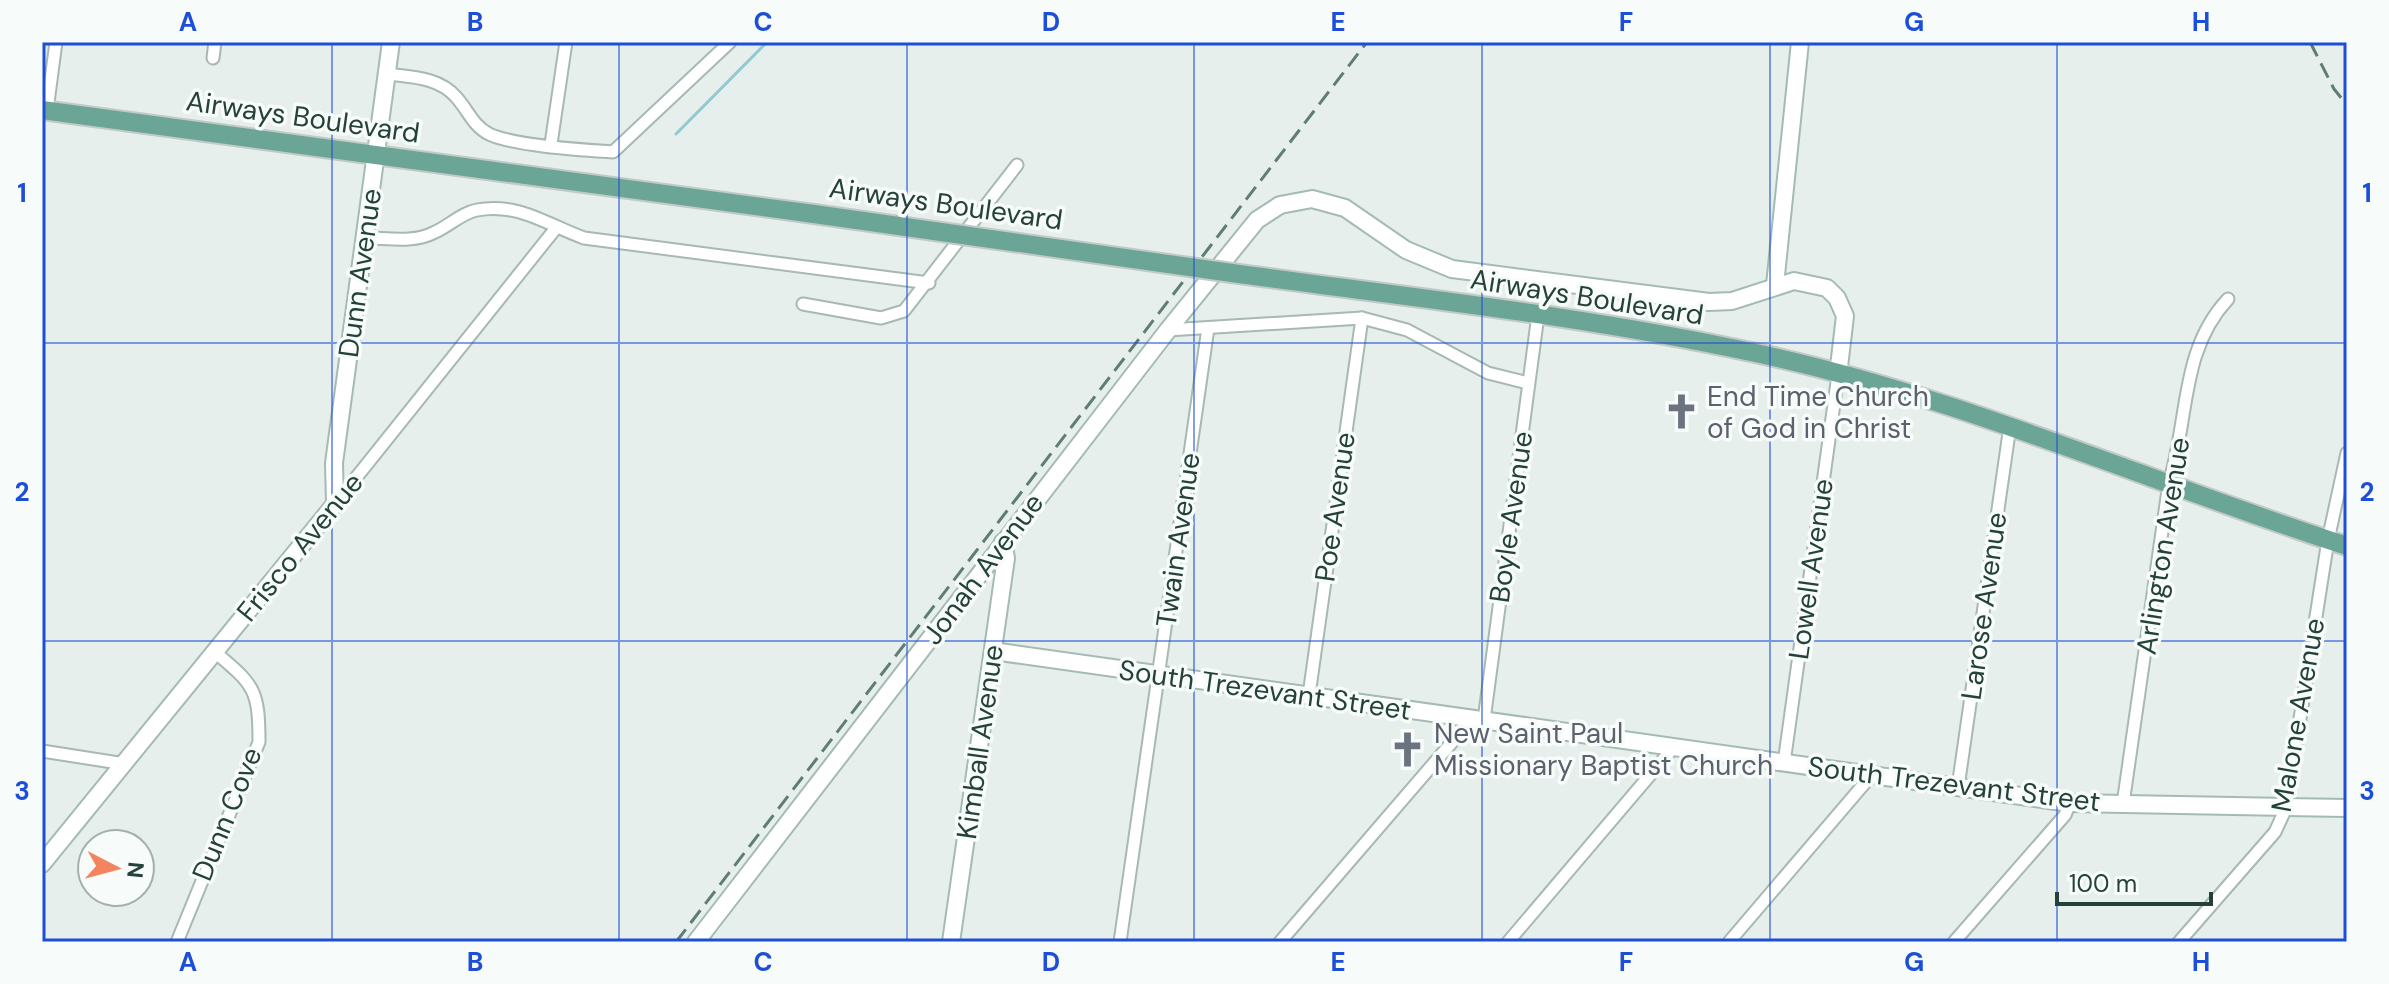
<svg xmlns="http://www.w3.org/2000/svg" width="2389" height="984" font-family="'DM Sans',sans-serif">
<rect width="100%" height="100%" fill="#e6efeb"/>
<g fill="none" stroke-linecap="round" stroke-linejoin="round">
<polyline stroke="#8ec9d4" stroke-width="3" points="676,134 767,42"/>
<defs>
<g id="street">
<polyline points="213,58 215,42"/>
<path d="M 387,74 C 411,77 439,77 456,97 C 468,110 473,126 489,134 C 514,146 584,150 613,152 L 730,42"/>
<polyline points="47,110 56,42"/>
<polyline points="551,144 566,42"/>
<path d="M 365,238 C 387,238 414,243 433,233 C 448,227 461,213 477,210 C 517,202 548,225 584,238 L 929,283"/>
<polyline points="803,304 881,318 904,311 1017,165"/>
<polyline points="1168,330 1362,318 1407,330 1488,373 1528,383"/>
<polyline points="335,504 556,228"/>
<polyline points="1309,695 1362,318"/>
<polyline points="1484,720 1538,315"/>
<polyline points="42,751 125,764"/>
<polyline points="1784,763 1838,375"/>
<polyline points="1958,787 2010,426"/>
<path d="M 2123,804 L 2169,483 C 2189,419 2180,350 2228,299"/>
<path d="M 177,942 L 259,742 C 259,689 254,685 215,652"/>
<polyline points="1120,942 1208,328"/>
<polyline points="1280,942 1472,719"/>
<polyline points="1508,942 1673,748"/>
<polyline points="1729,942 1870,777"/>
<polyline points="1954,942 2065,815 2070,803"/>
<polyline points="2179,942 2275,832 2286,808 2328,540 2347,453"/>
</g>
<g id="secondary">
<polyline points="1775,285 1800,42"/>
<polyline points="993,651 2070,803 2347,808"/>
<polyline points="42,864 335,504 334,463 391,42"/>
<polyline points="696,942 1168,330 1257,220 1280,205 1312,199 1345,208 1406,250 1452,269 1709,302 1732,301 1794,281 1827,288 1837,298 1845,316 1838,375"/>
<polyline points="951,942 1006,558 1003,542"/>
</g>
<g id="primary">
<polyline points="42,110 814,214"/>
<path d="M 1232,273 C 1405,297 1580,315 1751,352 C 1956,395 2148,482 2347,546"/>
</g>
</defs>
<use href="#street" stroke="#a8b8b2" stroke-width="15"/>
<use href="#secondary" stroke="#a4bbb3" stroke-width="20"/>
<use href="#primary" stroke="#c2cac8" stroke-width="22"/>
<use href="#street" stroke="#fff" stroke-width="11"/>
<use href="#secondary" stroke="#fff" stroke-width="16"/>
<use href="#primary" stroke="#6aa596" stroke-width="18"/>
<g stroke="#5f7d75" stroke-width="3" stroke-dasharray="16 8" stroke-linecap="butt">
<polyline points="2310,42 2334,89 2347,105"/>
<polyline points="676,942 1367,42"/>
</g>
<defs>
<polyline id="primary-bridge" points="814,214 1232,273"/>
</defs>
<use href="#primary-bridge" stroke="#c2cac8" stroke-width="22" stroke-linecap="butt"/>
<use href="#primary-bridge" stroke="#6aa596" stroke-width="18"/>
</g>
<path fill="none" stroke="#1d4ed8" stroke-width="2" stroke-opacity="0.55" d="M 332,42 L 332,942M 619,42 L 619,942M 907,42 L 907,942M 1194,42 L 1194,942M 1482,42 L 1482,942M 1770,42 L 1770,942M 2057,42 L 2057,942M 42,343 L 2347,343M 42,641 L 2347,641"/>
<defs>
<symbol id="church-bare" viewBox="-9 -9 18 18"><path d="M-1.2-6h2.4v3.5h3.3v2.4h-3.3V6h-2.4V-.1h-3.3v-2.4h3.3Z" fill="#6b7280" stroke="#f7fbf9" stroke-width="2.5" paint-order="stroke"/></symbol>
</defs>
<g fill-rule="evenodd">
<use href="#church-bare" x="1656" y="386" width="51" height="51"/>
<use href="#church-bare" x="1382" y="724" width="51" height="51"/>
</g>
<g text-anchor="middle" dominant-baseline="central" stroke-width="7" stroke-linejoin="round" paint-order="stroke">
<g font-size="28" fill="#24423a" stroke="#f7fbf9">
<text transform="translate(303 117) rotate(8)">Airways Boulevard</text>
<text transform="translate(946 204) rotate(8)">Airways Boulevard</text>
<text transform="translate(360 273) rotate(-82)">Dunn Avenue</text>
<text transform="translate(1587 297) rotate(9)">Airways Boulevard</text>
<text transform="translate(1335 507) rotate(-82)">Poe Avenue</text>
<text transform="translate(1511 517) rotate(-82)">Boyle Avenue</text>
<text transform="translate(1178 540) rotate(-82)">Twain Avenue</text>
<text transform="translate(2163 546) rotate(-81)">Arlington Avenue</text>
<text transform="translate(300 547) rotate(-51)">Frisco Avenue</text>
<text transform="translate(983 569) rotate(-53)">Jonah Avenue</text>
<text transform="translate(1811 569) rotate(-82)">Lowell Avenue</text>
<text transform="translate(1984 606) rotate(-82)">Larose Avenue</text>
<text transform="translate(1265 690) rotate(8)">South Trezevant Street</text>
<text transform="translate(2298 715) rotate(-80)">Malone Avenue</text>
<text transform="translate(980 742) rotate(-82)">Kimball Avenue</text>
<text transform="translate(1954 784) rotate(7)">South Trezevant Street</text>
<text transform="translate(227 814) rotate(-68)">Dunn Cove</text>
</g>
<g font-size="28" fill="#5b616d" stroke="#f7fbf9" text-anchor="start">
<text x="1707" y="396">End Time Church<tspan x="1707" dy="32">of God in Christ</tspan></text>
<text x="1434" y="733">New Saint Paul<tspan x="1434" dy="32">Missionary Baptist Church</tspan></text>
</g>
</g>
<rect width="2389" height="984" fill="none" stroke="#f7fbf9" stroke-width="88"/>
<g transform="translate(116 868) rotate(96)"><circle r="38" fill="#f7fbf9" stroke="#a3b1ad" stroke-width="2"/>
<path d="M0-6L14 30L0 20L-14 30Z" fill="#f4845f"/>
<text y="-12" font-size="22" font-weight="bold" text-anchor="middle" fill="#24423a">N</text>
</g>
<path d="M2057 892v12h154v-12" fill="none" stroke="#24423a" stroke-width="4"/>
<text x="2069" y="892" font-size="24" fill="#24423a" stroke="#f7fbf9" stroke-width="6" paint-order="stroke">100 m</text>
<rect x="44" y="44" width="2301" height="896" fill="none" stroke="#1d4ed8" stroke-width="3"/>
<g font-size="26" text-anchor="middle" font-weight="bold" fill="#1d4ed8">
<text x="188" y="31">A</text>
<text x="475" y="31">B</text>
<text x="763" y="31">C</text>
<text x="1051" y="31">D</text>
<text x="1338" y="31">E</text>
<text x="1626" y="31">F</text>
<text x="1914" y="31">G</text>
<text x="2201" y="31">H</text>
<text x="22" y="202">1</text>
<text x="2367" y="202">1</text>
<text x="22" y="501">2</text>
<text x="2367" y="501">2</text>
<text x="22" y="800">3</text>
<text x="2367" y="800">3</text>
<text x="188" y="971">A</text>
<text x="475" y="971">B</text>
<text x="763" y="971">C</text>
<text x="1051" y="971">D</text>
<text x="1338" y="971">E</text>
<text x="1626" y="971">F</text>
<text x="1914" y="971">G</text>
<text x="2201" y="971">H</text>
</g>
</svg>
